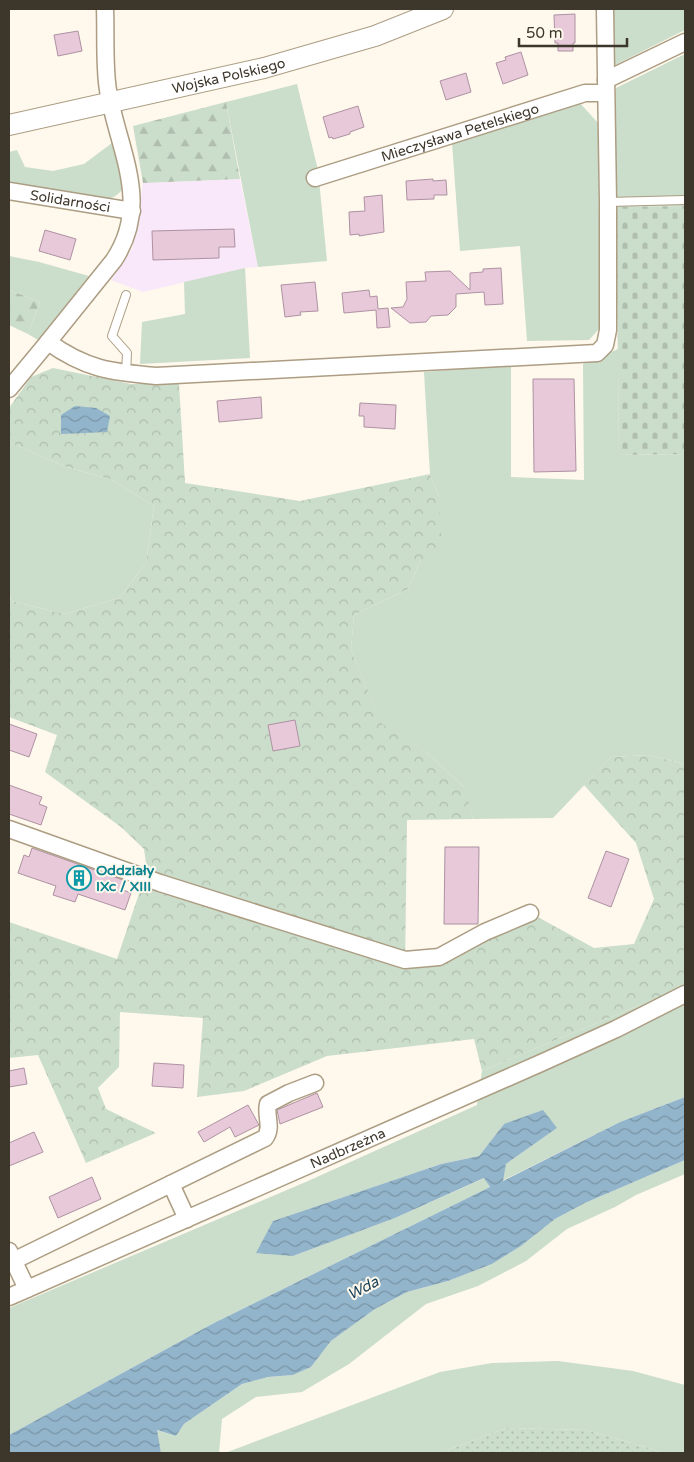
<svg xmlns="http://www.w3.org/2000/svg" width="694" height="1462" font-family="'Varela Round',sans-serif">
<defs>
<pattern id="forest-firs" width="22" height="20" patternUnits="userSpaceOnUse" patternTransform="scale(1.25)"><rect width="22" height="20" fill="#cbddcb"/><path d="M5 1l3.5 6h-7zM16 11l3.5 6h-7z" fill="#afbeae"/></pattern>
<pattern id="cemetery-stones" width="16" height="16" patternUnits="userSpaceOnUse" patternTransform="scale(1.25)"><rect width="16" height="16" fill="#cbddcb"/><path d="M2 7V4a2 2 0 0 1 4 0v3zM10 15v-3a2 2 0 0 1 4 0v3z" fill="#afbeae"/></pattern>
<pattern id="park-crowns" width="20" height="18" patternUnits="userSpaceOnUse" patternTransform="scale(1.25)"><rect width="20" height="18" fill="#cbddcb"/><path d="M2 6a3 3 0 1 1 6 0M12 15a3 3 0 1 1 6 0" fill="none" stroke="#afbeae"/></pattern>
<pattern id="garden-dots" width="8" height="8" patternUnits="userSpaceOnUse" patternTransform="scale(1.25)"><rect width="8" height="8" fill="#cbddcb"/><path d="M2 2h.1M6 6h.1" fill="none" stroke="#afbeae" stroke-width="1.8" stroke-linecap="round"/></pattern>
<pattern id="water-waves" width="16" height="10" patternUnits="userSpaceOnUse" patternTransform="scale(1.25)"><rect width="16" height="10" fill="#93b5cb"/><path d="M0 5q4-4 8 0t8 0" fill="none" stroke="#7994a5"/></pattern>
</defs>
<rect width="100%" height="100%" fill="#fef8ed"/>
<polygon fill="#f9e8fa" points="240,179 258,267 245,268 143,292 111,280 133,247 143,183"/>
<g fill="#cbddcb">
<polygon points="612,9 685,9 685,30 613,66"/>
<polygon points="685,54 685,206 616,207 616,88"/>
<polygon points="297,84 318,170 327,261 258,267 226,102"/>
<polygon points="579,102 598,123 600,328 589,340 527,341 520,246 460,251 452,143"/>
<path d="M 112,143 C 115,153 125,179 122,189 C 120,194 115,196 110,199 L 9,183 L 9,152 L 17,150 L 25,167 L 53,171 L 84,164 Z"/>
<polygon points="9,256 39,262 89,276 38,340 28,334 40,302 9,290"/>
<polygon points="245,268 250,358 140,364 142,322 185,314 184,282"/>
<polygon points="618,349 619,455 685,454 685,764 649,755 611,757 553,818 473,819 464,787 427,753 382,725 351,650 354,615 408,589 421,560 439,497 430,474 424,372 511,365 511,477 584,480 583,364"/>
<polygon points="9,442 66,467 110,479 154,506 146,563 119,598 65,614 11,601 9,591"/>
<polygon points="654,999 673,1008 685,1005 685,1097 620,1122 502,1181 506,1164 557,1128 504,1124 479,1156 441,1164 273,1221 293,1256 395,1218 485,1178 490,1187 212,1324 9,1435 9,1308 308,1181 477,1105 482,1071"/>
<polygon points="685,1160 685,1174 636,1195 615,1207 567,1229 526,1261 478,1286 426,1304 349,1364 302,1392 256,1397 222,1419 219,1453 161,1453 156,1430 176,1436 184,1424 242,1384 268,1377 293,1375 311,1367 331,1341 375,1309 407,1292 448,1281 492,1264 521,1246 555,1219 585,1203"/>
<polygon points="558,1361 633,1371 685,1385 685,1453 661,1453 649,1448 585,1430 506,1428 439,1453 225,1453 440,1372 492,1363"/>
</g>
<g fill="url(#forest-firs)">
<polygon points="226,102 240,179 143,183 133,126"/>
<polygon points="9,290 40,302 28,334 9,325"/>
</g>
<polygon fill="url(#cemetery-stones)" points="685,206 685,454 619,455 616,207"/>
<polygon fill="url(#park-crowns)" points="53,368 131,384 179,384 185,483 300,501 430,474 439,497 442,551 421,560 408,589 354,615 351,650 382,724 427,753 465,788 473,819 407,820 405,969 427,967 454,958 536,916 594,948 634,944 654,899 636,843 584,785 611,757 649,755 685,764 685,1005 673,1008 654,999 482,1071 474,1039 327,1056 244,1091 197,1097 203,1018 120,1012 119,1067 98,1088 106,1109 156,1133 86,1163 38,1055 9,1058 9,922 117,959 147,870 144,849 121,827 45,772 57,735 9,717 9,591 11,601 65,614 119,598 146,563 154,506 110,479 66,467 9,442 9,408 31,377"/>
<polygon fill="url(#garden-dots)" points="506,1428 585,1430 649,1448 661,1453 439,1453"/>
<g fill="url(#water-waves)">
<polygon points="75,406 96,408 110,416 107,432 61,434 61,415"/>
<polygon points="685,1097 685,1160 585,1203 555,1219 521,1246 492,1264 448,1281 407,1292 375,1309 331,1341 311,1367 293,1375 268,1377 242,1384 184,1424 176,1436 157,1430 161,1453 9,1453 9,1435 212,1324 490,1187 484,1178 395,1218 293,1256 256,1253 273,1221 441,1164 479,1156 504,1124 543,1110 557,1128 506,1164 503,1181 620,1122"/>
</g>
<g fill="#e7c9da" stroke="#ae92a2">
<polygon points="575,14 575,43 573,43 573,51 558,51 558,43 555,43 554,15"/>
<polygon points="78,31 82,51 58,56 54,35"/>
<polygon points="521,52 528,75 503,84 496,63 506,60 505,57"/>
<polygon points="466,73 471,92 446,100 440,81"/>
<polygon points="358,106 364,127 350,132 350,134 333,139 332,137 329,138 323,117"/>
<polygon points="433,179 433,181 446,180 447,195 434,195 434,199 407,200 406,181"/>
<polygon points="382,195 384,232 359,236 359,234 350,235 349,212 365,211 364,197"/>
<polygon points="234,229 235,247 219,247 219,258 153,260 152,231"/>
<polygon points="45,230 76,239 70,260 39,251"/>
<polygon points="501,268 503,304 485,305 484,292 456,294 456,307 448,315 431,316 426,322 410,323 391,308 403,307 407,299 406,282 426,281 425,272 450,271 470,290 470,273 483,272 483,269"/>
<polygon points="315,282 318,311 300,312 301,315 285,317 281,285"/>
<polygon points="369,290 370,297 377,296 378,309 388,308 390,327 377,328 376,310 344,313 342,293"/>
<polygon points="533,379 574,379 576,471 534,472"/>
<polygon points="261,397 262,418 219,422 217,401"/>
<polygon points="360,403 396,405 395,429 364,427 364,416 359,416"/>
<polygon points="295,720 300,746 273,751 268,725"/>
<polygon points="9,724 37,734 29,757 9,750"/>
<polygon points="9,785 42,797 39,804 47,807 41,825 9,814"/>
<polygon points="445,847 479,847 478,924 444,924"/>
<polygon points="32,848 126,881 123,890 131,893 125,910 78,894 75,902 53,895 56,886 18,873 24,855 29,857"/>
<polygon points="606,851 629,859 611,907 588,898"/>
<polygon points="154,1063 184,1065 183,1088 152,1086"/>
<polygon points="24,1068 27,1084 9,1087 9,1071"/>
<polygon points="317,1093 323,1107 280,1124 277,1110"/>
<polygon points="248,1105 259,1125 235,1137 230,1127 204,1142 198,1132"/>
<polygon points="34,1132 43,1152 9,1166 9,1143"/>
<polygon points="92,1177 101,1199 58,1218 49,1197"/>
</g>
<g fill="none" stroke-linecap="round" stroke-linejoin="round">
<defs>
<g id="service">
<polyline points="608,202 685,200"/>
<polyline points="126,295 112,336 127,353 126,374"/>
</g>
<g id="minor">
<polyline points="606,80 685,42"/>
<path id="s1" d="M 315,178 L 585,93 L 606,93"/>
<path id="s2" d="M 9,191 L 132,211"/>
<path d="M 48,342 L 114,260 C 152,202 118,150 108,90 C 104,66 106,33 105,9"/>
<path d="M 9,389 L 48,342 C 86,369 110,372 156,376 L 597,353 L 605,345 L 608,330 L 608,202 L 605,9"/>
<polyline points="9,829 160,883 405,960 439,957 485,932 530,913"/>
<polyline points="171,1184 187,1219"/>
<polyline points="9,1251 27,1289"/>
<path d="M 9,1263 L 265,1138 C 273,1127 265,1116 268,1104 L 289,1093 L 315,1083"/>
<path id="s3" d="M 9,1297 L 541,1063 L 616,1029 L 685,994"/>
</g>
<g id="tertiary">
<path id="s4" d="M 9,125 L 264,68 L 375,36 L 443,9"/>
</g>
</defs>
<use href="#service" stroke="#ac9d83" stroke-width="10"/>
<use href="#minor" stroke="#ac9d83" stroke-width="19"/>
<use href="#tertiary" stroke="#ac9d83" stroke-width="22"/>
<use href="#service" stroke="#fff" stroke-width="8"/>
<use href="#minor" stroke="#fff" stroke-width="16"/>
<use href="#tertiary" stroke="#fff" stroke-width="20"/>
</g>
<defs>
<symbol id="building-ring" viewBox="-11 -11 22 22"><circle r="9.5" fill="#fef8ed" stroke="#0f9aa8" stroke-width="1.5"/><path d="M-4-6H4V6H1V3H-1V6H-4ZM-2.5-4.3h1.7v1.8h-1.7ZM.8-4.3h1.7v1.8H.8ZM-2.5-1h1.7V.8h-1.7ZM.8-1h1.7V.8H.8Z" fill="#0f9aa8"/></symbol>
</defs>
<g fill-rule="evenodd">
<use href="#building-ring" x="65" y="864" width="28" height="28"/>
</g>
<g text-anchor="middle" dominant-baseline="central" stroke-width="4" stroke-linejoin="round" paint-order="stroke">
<g font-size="14" fill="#3d362b" stroke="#fef8ed">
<text stroke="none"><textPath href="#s4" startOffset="225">Wojska Polskiego</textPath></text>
<text stroke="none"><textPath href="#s1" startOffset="152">Mieczysława Petelskiego</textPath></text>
<text stroke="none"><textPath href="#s2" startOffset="62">Solidarności</textPath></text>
<text stroke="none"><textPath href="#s3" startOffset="370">Nadbrzeżna</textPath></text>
</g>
<g font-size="14" font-weight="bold" fill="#0d838f" stroke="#fef8ed" text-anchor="start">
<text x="96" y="870">Oddziały<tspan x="96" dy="16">IXc / XIII</tspan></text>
</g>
<g font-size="15" font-style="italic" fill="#103b53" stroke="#fef8ed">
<text transform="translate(363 1288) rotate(-28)">Wda</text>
</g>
</g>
<rect width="694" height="1462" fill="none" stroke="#3d362b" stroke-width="20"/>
<path d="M519 38v8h108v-8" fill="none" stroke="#3d362b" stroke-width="2.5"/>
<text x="526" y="38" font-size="15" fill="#3d362b" stroke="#fef8ed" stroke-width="4" paint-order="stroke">50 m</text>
</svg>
